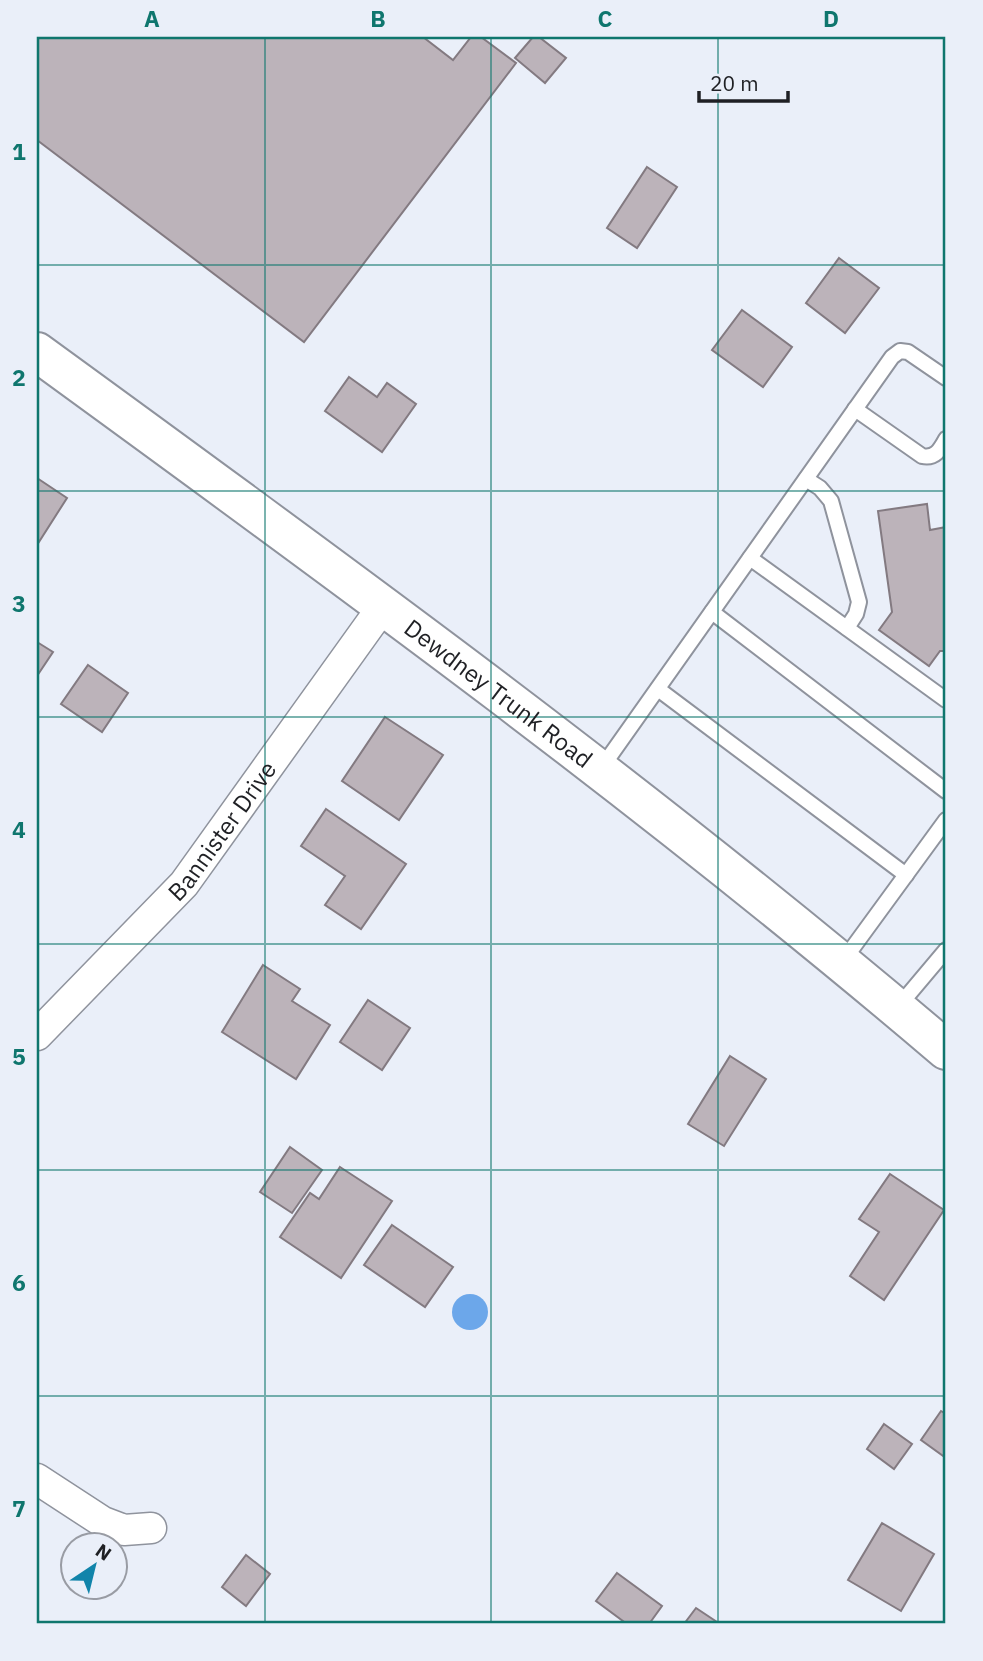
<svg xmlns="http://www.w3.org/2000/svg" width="983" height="1661" font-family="'IBM Plex Sans',sans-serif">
<rect width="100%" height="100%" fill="#eaeff9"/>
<circle fill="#6ca7ea" cx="470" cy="1312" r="18"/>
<g fill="#bcb3ba" stroke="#837a81" stroke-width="2">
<polygon points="37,37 423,37 453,60 471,37 481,37 516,63 304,342 37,140"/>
<polygon points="533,37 539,37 566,58 545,83 515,58"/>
<polygon points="647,167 677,187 637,248 607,228"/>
<polygon points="839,258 879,288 845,333 806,303"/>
<polygon points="742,310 792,347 763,387 712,350"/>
<polygon points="349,377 377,397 387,383 416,404 382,452 325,411"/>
<polygon points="37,478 67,498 37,545"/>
<polygon points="927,504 930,530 946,527 946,651 940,651 929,666 879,630 892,612 878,511"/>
<polygon points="37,642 53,652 37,676"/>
<polygon points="88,665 128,693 102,732 61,704"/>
<polygon points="385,717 443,755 399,820 342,781"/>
<polygon points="326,809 406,864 361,929 325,905 345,876 301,846"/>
<polygon points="263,965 300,989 292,1001 330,1025 296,1079 222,1032"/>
<polygon points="368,1000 410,1028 382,1070 340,1042"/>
<polygon points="730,1056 766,1079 724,1146 688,1124"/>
<polygon points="290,1147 322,1170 292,1213 260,1192"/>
<polygon points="340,1167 392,1201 341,1278 280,1237 310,1193 319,1199"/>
<polygon points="890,1174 944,1210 884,1300 850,1276 879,1232 859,1219"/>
<polygon points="392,1225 453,1267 425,1307 364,1265"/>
<polygon points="941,1411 946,1414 946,1458 921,1440"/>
<polygon points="884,1424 912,1444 894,1469 867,1449"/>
<polygon points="882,1523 934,1554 901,1611 848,1580"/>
<polygon points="246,1555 270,1574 246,1606 222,1587"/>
<polygon points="617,1573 662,1606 649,1624 627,1624 596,1601"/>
<polygon points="696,1608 720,1624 684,1624"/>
</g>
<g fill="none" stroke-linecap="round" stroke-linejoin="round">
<defs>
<g id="service">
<path d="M 855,409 L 922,456 C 935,459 940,450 946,439"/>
<polyline points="806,479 820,488 831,501 859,602 856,614 847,628"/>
<polyline points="750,558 946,700"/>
<polyline points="712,612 946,791"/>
<polyline points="658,689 906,875"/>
<polyline points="600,770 892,357 900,351 908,352 946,378"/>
<polyline points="843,961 946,820"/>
<polyline points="898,1007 946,950"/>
</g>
<g id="minor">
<path id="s1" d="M 37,1035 L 184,884 L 384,605"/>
<polyline points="37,1479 103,1522 124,1530 151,1528"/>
</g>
<g id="secondary">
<path id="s2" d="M 37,352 C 346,577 655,802 946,1050"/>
</g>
</defs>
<use href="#service" stroke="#8f939d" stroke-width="18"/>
<use href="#minor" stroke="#8f939d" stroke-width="33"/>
<use href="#secondary" stroke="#8f939d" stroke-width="42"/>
<use href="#service" stroke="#fff" stroke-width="14"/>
<use href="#minor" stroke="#fff" stroke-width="30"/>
<use href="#secondary" stroke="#fff" stroke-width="38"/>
</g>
<path fill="none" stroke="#0f766e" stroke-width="2" stroke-opacity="0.55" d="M 265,37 L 265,1624M 491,37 L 491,1624M 718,37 L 718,1624M 37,265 L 946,265M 37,491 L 946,491M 37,717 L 946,717M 37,944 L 946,944M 37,1170 L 946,1170M 37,1396 L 946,1396"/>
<g text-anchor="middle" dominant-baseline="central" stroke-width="6" stroke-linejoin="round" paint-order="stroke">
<g font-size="24" fill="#1f2024" stroke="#eaeff9">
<text stroke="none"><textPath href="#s2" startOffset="574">Dewdney Trunk Road</textPath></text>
<text stroke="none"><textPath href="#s1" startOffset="276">Bannister Drive</textPath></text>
</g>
</g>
<rect width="983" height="1661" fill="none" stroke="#eaeff9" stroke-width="77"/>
<g transform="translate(94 1566) rotate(35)"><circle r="33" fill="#eaeff9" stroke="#999ca4" stroke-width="2"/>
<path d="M0-5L12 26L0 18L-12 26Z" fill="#1184aa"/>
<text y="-10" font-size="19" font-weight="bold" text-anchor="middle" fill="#1f2024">N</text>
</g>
<path d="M699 91v10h89v-10" fill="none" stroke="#1f2024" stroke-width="3.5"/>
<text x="710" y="91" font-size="21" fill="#1f2024" stroke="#eaeff9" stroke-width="5" paint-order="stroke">20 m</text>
<rect x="38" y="38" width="906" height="1584" fill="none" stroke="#0f766e" stroke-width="2.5"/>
<g font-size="23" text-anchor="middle" font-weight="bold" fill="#0f766e">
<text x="152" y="27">A</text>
<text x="378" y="27">B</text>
<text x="605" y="27">C</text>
<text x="831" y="27">D</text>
<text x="19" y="160">1</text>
<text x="19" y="386">2</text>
<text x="19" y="612">3</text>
<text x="19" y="838">4</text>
<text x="19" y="1065">5</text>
<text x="19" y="1291">6</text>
<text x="19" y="1517">7</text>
</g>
</svg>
